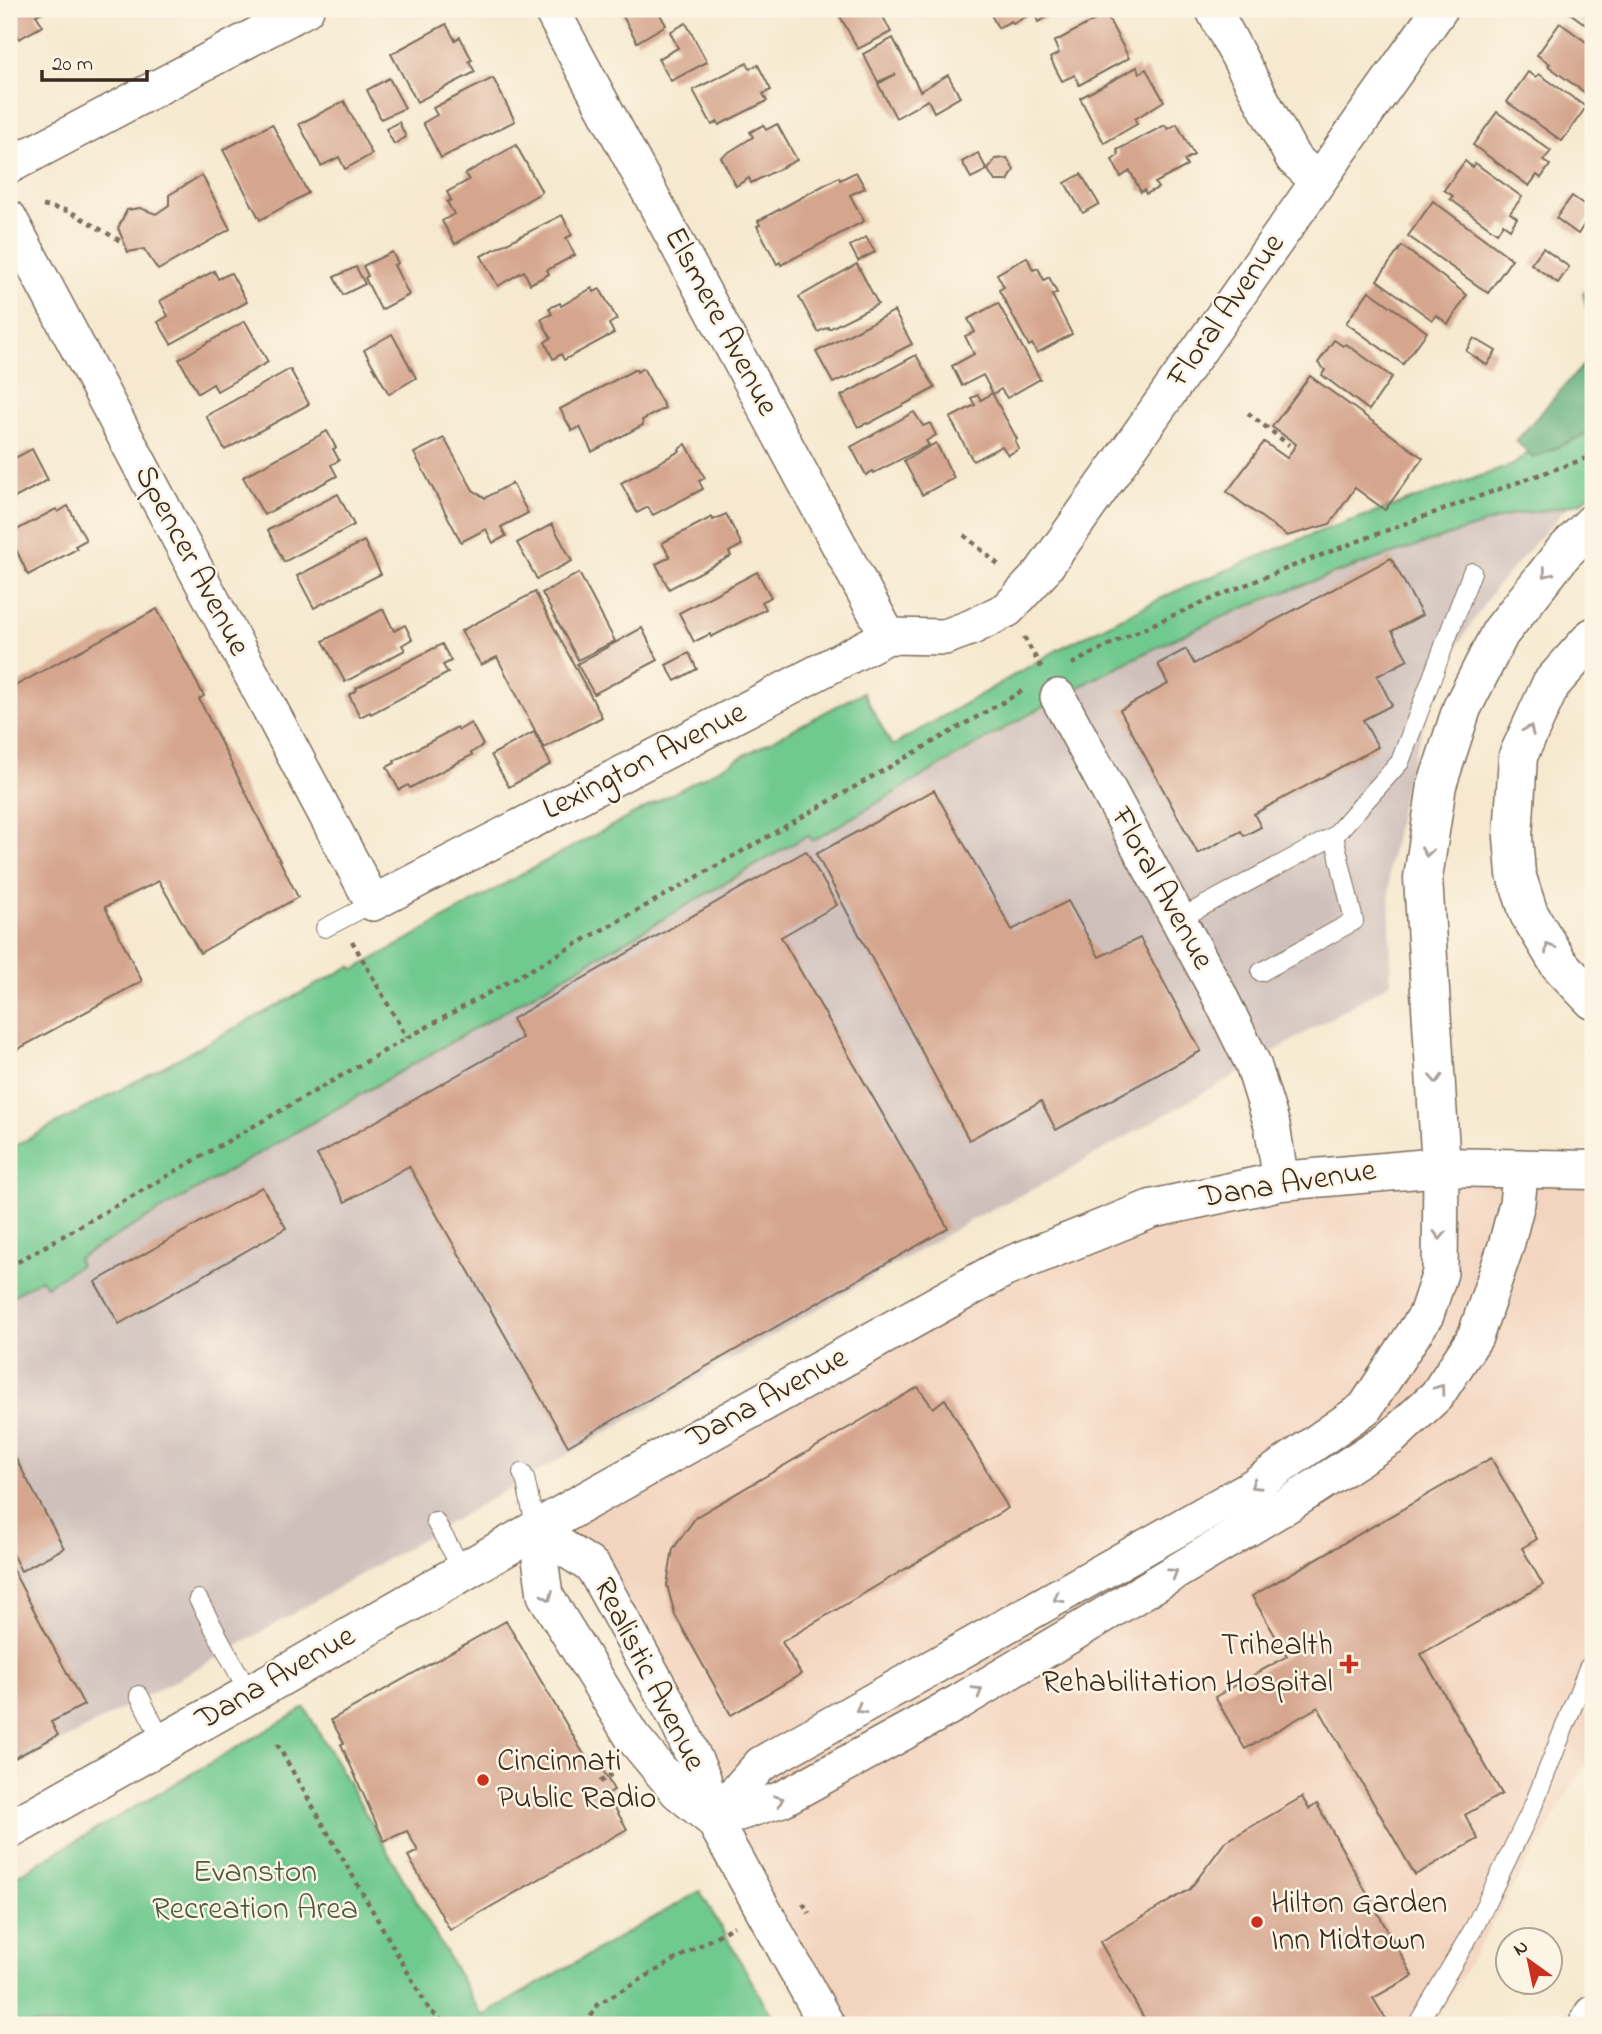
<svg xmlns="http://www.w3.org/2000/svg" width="1602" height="2034" font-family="'Indie Flower',sans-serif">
<rect width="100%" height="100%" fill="#fcf5e5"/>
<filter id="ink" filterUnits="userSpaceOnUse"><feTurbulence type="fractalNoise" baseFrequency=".0143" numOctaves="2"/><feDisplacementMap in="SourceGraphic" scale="14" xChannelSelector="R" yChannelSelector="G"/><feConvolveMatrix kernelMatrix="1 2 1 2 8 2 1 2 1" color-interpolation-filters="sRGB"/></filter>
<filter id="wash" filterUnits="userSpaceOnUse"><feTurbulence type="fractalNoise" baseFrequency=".00686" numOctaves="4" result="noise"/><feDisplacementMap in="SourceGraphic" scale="28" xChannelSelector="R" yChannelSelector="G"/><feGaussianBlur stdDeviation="1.57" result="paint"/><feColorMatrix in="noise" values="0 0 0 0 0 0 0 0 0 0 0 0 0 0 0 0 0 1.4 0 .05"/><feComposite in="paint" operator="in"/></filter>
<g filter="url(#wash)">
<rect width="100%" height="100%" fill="#f6e9d0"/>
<polygon fill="#f3d4bf" points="1593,1170 1593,1751 1433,2025 827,2025 593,1567 536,1530 1151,1209"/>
<polygon fill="#cfc0bb" points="1570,504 1495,588 1458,644 1430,706 1405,783 1389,866 1391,982 1226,1080 1047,1182 978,1216 227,1652 9,1770 9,1298 42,1279 46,1286 80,1266 77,1259 809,835 813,841 1080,686 1137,657 1195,629 1315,581 1514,514 1548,510"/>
<g fill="#70c98f" stroke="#567a56" stroke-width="2">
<path d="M 1593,371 L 1593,491 L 1582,502 L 1548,510 L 1514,514 C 1406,550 1295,583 1191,631 C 1060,691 937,769 812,841 L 808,835 L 77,1259 L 80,1265 L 46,1286 L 41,1279 L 9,1298 L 9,1149 L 351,966 L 354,970 L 531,869 L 863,692 L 892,746 L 1059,649 L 1174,592 L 1318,532 L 1513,465 L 1587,406 Z"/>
<polygon points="305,1708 482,2016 700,1891 777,2025 9,2025 9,1880"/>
</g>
<g fill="#5cad7a" stroke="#4c6c4c" stroke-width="2">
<polygon points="1593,281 1593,330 1583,294"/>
<polygon points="1593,354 1593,431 1533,458 1516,441"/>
</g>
<g id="blocks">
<g fill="#d5a58e">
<polygon points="10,9 48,9 36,15 43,26 19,39 9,19 9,14 12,12"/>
<polygon points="619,9 663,9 658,11 666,25 637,42"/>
<polygon points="836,9 879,9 891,32 858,49"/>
<polygon points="887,9 905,9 891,16"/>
<polygon points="988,9 1063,9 1038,22 1034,12 1013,24 1011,21 998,28"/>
<polygon points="1573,9 1593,9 1593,30 1570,13"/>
<polygon points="1106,14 1129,58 1079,85 1075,75 1062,81 1050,58 1059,53 1054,42"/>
<polygon points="686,23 707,62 671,81 658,59 678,48 670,32"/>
<polygon points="1560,23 1593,47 1593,94 1591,97 1548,66 1550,64 1537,55"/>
<polygon points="446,24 455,40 460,37 472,60 469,61 475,72 417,102 391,54"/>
<polygon points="893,38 920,91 948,75 960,97 934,112 928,100 896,118 878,84 896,74 878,82 863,54"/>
<polygon points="747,63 750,68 758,65 771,90 763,94 767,101 719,125 718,122 712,125 693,90"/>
<polygon points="1137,67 1139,73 1146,69 1164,101 1135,119 1137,124 1104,143 1080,98"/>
<polygon points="1528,72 1536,77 1539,74 1586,107 1562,141 1507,102"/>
<polygon points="389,78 405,108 381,119 367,90"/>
<polygon points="493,78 515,121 441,158 423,123 437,115 433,108"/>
<polygon points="344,101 372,154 345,169 339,157 321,166 299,124"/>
<polygon points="1497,112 1551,151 1543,161 1550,165 1541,178 1537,175 1529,186 1473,145"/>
<polygon points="399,122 406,137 394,144 386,129"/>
<polygon points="272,124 308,193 260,220 223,150"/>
<polygon points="777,124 797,160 751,183 749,178 736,186 721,157 753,137 750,132 763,125 766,130"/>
<polygon points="1177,124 1194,155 1184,160 1187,166 1155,183 1158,188 1146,194 1144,190 1141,192 1130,171 1121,177 1112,160 1119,155 1117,150 1165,125 1168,129"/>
<polygon points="516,145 542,192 455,244 442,221 454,214 447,202 451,200 447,192 469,180 465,174"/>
<polygon points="978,153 987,170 971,178 962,162"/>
<polygon points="1007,158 1014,170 1008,181 995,181 988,170 995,159"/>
<polygon points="1465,161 1472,167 1475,163 1522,197 1510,213 1517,218 1510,229 1503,224 1497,233 1450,199 1453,196 1444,190"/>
<polygon points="856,172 865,188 850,195 864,221 781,265 780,262 777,264 757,226 760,225 758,221 839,177 840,180"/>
<polygon points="1081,174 1099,204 1083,213 1065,183"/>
<polygon points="202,175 230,229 158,270 144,249 128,252 118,228 127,210 140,208 156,214 169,205 169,195"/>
<polygon points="1572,196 1593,211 1578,234 1556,218"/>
<polygon points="1433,201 1512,259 1488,293 1408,236"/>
<polygon points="562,215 572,235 566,238 575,255 547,270 549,274 530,284 524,271 498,286 481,256"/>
<polygon points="866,237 875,252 858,261 850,246"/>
<polygon points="1402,246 1467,295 1448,324 1436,315 1432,320 1377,280"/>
<polygon points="1543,248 1569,267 1558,283 1531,264"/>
<polygon points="392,252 398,263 394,265 409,295 381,310 365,278 368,276 363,266"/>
<polygon points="1027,257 1033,270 1038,268 1044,280 1049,277 1057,293 1052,295 1072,334 1037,353 1032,344 1029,346 999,290 1004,287 997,274"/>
<polygon points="857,264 878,304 829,329 828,327 818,332 799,297"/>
<polygon points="356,267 365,284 343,295 334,277"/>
<polygon points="214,271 218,279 231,273 247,302 171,344 158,322 168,316 160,301"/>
<polygon points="592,288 594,292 600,289 617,319 609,324 614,333 564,360 561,354 553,359 545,342 551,338 541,319 552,314 549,308 560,303 561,306"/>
<polygon points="1369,291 1427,332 1403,364 1346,323"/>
<polygon points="998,303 1040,379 1007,398 1001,389 993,394 983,375 962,386 952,366 974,354 965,336 975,332 968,319"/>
<polygon points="894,311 912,344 845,379 843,378 833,383 816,352"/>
<polygon points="245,321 268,362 217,391 213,384 198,393 179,359"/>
<polygon points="392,334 416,378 389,394 364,350"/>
<polygon points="1474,338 1496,351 1487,365 1466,351"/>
<polygon points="1334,340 1343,346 1346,344 1392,377 1369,410 1322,375 1325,370 1318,363"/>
<polygon points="916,355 935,388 868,424 867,423 858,427 841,396"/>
<polygon points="643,368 665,408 642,420 643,425 592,452 580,427 572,431 560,409 636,369 637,372"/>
<polygon points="290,369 309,404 225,450 206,416"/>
<polygon points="1310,376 1423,458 1385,510 1355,488 1330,524 1287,536 1227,492 1264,442 1287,458 1296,444 1272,427"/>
<polygon points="992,393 1017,439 1015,441 1019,449 1008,455 1002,446 973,461 950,418 975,405 971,398 978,395 981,400"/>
<polygon points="914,412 923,426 930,423 936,435 926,441 929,445 874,473 873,471 866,475 851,447"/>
<polygon points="327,431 336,448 333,449 339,460 331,465 337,476 264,515 243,477"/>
<polygon points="444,438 473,490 485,498 512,483 528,513 501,527 506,536 493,543 486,529 461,542 414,453"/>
<polygon points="936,443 954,478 922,495 904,461"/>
<polygon points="686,444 705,478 699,481 703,489 653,515 648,507 637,513 621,483 680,451 679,449"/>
<polygon points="32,449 48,480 9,501 9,461"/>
<polygon points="338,494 354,525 284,562 268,530"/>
<polygon points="68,506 86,540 75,546 77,549 28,575 9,534 56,509 58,512"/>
<polygon points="726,514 742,545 729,552 731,556 669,589 656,564 670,557 662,543 712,517 713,520"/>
<polygon points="552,524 572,561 537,579 517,543"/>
<polygon points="364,541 381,574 314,608 297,576"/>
<polygon points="1391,558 1422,615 1392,631 1408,660 1377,676 1392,705 1363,720 1378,747 1254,814 1261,827 1244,836 1241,831 1198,854 1120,710 1168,684 1158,664 1186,649 1194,664"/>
<polygon points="757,572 771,597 762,602 766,609 711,637 710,634 694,642 679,613"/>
<polygon points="579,573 615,641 578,660 542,593"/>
<polygon points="535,592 602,717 544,748 497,657 481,665 461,631"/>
<polygon points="157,609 204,696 199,699 298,897 200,953 159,881 105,907 142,981 9,1054 9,689"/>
<polygon points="383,609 394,631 405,625 412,639 402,645 405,650 345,682 323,641"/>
<polygon points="642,628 658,660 594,694 577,664"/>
<polygon points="442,644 451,661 443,665 448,673 371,714 370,712 360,717 349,695 357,690 356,688"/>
<polygon points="689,653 697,669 675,681 666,665"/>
<polygon points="471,723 483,745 471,753 472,755 410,788 408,785 399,790 387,767 395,763 394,761 457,727 459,730"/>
<polygon points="534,732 551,764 509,787 491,755"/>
<polygon points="934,790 1012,930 1068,901 1099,957 1140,938 1201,1051 1056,1130 1041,1101 969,1140 816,854"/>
<polygon points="806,851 837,905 781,937 948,1228 568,1446 409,1166 345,1202 317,1155 522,1038 512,1019"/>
<polygon points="262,1187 286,1228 119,1324 95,1282"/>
<polygon points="918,1387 933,1408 945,1399 1008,1508 782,1642 801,1674 731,1715 675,1615 667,1585 673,1549 696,1517"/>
<polygon points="9,1446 64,1548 21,1571 9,1548"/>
<polygon points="1491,1458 1537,1539 1522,1548 1543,1585 1421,1654 1502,1794 1465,1815 1478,1839 1415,1875 1318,1707 1245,1749 1215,1697 1287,1656 1252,1596"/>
<polygon points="9,1563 84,1705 51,1722 58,1735 9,1761"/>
<polygon points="506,1621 593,1770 600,1765 614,1790 607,1794 627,1829 450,1930 408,1856 418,1851 407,1831 384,1841 341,1744 344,1743 331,1720"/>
<polygon points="1302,1797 1309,1809 1317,1804 1413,1976 1373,1998 1387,2021 1379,2025 1148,2025 1100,1942 1190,1889 1225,1842"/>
</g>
</g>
</g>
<g filter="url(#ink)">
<use href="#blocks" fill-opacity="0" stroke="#7c6d5c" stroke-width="2"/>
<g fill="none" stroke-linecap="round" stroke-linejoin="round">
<defs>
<g id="lane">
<polyline points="1334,836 1400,762 1472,572"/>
<polyline points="1177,920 1334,836 1354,921 1261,972"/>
<polyline points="325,928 373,903"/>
<polyline points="522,1473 525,1478 536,1530"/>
<polyline points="435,1521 464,1572"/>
<polyline points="198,1599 250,1695"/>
<polyline points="139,1695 163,1743"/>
<polyline points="1417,2025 1475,1926 1533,1806 1588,1668 1593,1662"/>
</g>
<g id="street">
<polyline points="551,9 888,636"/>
<polyline points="1213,9 1293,158 1318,181"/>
<polyline points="9,166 306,9"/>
<polyline points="9,218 373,903 888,636 945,637 972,627 1008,609 1042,572 1440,9"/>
<polyline points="1058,697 1217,991 1253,1064 1272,1125 1281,1181"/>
<polyline points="536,1530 593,1567 674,1714 703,1778 714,1821 827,2025"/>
<polyline points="536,1530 545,1595 631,1735 678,1792 714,1821"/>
<polyline points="714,1821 782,1799 959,1702 1289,1504 1392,1437 1437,1395 1475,1337 1506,1246 1517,1203 1521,1168"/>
<polyline points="714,1821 738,1790 761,1764 1252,1487 1365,1408 1426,1315 1440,1273 1441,1167"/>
</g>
<polyline id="secondary" points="9,1830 282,1676 584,1502 1004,1268 1151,1209 1281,1181 1441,1167 1593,1170"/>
<g id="highway">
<polyline points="1593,637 1551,684 1518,756 1513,837 1516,874 1529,914 1559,964 1593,1000"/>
<polyline points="1441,1167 1423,878 1437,785 1462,708 1500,633 1563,553 1593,523"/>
<polyline points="1588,2025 1593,2015"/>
</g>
</defs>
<use href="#lane" stroke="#7c6d5c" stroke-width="20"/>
<use href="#street" stroke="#7c6d5c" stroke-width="38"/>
<use href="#secondary" stroke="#7c6d5c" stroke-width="41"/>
<use href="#highway" stroke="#7c6d5c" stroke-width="41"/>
<g stroke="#7c6d5c" stroke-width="4.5" stroke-dasharray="5 5" stroke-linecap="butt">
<polyline points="43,206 69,211 124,243"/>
<polyline points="1248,413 1289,445"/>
<polyline points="964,535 1000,566"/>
<polyline points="1024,637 1042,669"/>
<path d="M 1072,664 C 1153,621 1239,587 1324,554 C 1414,520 1503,487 1593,456"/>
<polyline points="352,941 407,1038"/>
<polyline points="9,1267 407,1038 676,889 1024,690"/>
<polyline points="277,1744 430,2011 448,2025"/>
<polyline points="600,1782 612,1774"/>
<polyline points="803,1903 809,1913"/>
<polyline points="9,2018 15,2025"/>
<polyline points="586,2025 598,2004 734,1926"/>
</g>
<use href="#lane" stroke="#fff" stroke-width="18"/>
<use href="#street" stroke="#fff" stroke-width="35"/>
<use href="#secondary" stroke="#fff" stroke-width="38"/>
<use href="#highway" stroke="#fff" stroke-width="38"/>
</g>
<defs><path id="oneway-chevron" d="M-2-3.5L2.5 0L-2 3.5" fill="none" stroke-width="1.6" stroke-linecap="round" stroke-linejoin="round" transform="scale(1.75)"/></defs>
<g stroke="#a79f9a">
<use href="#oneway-chevron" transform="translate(1547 573) rotate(128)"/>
<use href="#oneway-chevron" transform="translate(1529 730) rotate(-67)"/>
<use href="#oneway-chevron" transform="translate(1427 852) rotate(98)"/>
<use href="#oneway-chevron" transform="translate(1549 948) rotate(-121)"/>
<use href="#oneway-chevron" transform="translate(1436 1079) rotate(87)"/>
<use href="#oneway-chevron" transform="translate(1440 1235) rotate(91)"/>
<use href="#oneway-chevron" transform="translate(1440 1389) rotate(-54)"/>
<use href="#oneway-chevron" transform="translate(1255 1485) rotate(147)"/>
<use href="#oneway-chevron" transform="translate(1173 1573) rotate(-31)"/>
<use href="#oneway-chevron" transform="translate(548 1596) rotate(68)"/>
<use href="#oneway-chevron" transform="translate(1058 1598) rotate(150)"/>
<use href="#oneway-chevron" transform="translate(978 1691) rotate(-31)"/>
<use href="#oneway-chevron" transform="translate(860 1709) rotate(151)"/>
<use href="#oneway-chevron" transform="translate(779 1800) rotate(-23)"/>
</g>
</g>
<g fill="#c8321e" stroke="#fcf5e5" stroke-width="2.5">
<path d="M1345.5 1653.5h7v7h7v7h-7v7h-7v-7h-7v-7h7z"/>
<circle cx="483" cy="1780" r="7"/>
<circle cx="1257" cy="1922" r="7"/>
</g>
<g text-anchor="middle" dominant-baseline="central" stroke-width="5" stroke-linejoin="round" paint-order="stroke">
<g font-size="32" fill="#3b2a1e" stroke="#fcf5e5">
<text transform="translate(1227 311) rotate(-55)">Floral Avenue</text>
<text transform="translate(720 322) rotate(62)">Elsmere Avenue</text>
<text transform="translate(191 561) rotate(62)">Spencer Avenue</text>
<text transform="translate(645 762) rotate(-27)">Lexington Avenue</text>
<text transform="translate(1161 889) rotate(61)">Floral Avenue</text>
<text transform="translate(1288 1185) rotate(-9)">Dana Avenue</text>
<text transform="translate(768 1399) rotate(-29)">Dana Avenue</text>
<text transform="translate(648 1675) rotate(63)">Realistic Avenue</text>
<text transform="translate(276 1679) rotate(-30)">Dana Avenue</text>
</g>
<g font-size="32" fill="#3b2a1e" stroke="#fcf5e5" text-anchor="start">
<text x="1333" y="1646" text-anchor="end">Trihealth<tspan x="1333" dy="37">Rehabilitation Hospital</tspan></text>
<text x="497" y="1762">Cincinnati<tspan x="497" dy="37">Public Radio</tspan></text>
<text x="1271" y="1904">Hilton Garden<tspan x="1271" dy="37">Inn Midtown</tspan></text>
</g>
<g font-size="32" fill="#4b5a40" stroke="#fcf5e5">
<text x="255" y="1873">Evanston<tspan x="255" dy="37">Recreation Area</tspan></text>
</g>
</g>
<rect width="1602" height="2034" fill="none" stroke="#fcf5e5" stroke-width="35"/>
<g transform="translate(1529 1961) rotate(327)"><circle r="33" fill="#fcf5e5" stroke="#afa495" stroke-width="2"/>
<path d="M0-5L12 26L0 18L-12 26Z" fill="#c8321e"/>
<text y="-10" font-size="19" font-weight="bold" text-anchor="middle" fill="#3b2a1e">N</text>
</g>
<path d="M42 70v10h105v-10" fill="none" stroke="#3b2a1e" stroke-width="3.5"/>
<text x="52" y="70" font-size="21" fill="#3b2a1e" stroke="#fcf5e5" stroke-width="5" paint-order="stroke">20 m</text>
</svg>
